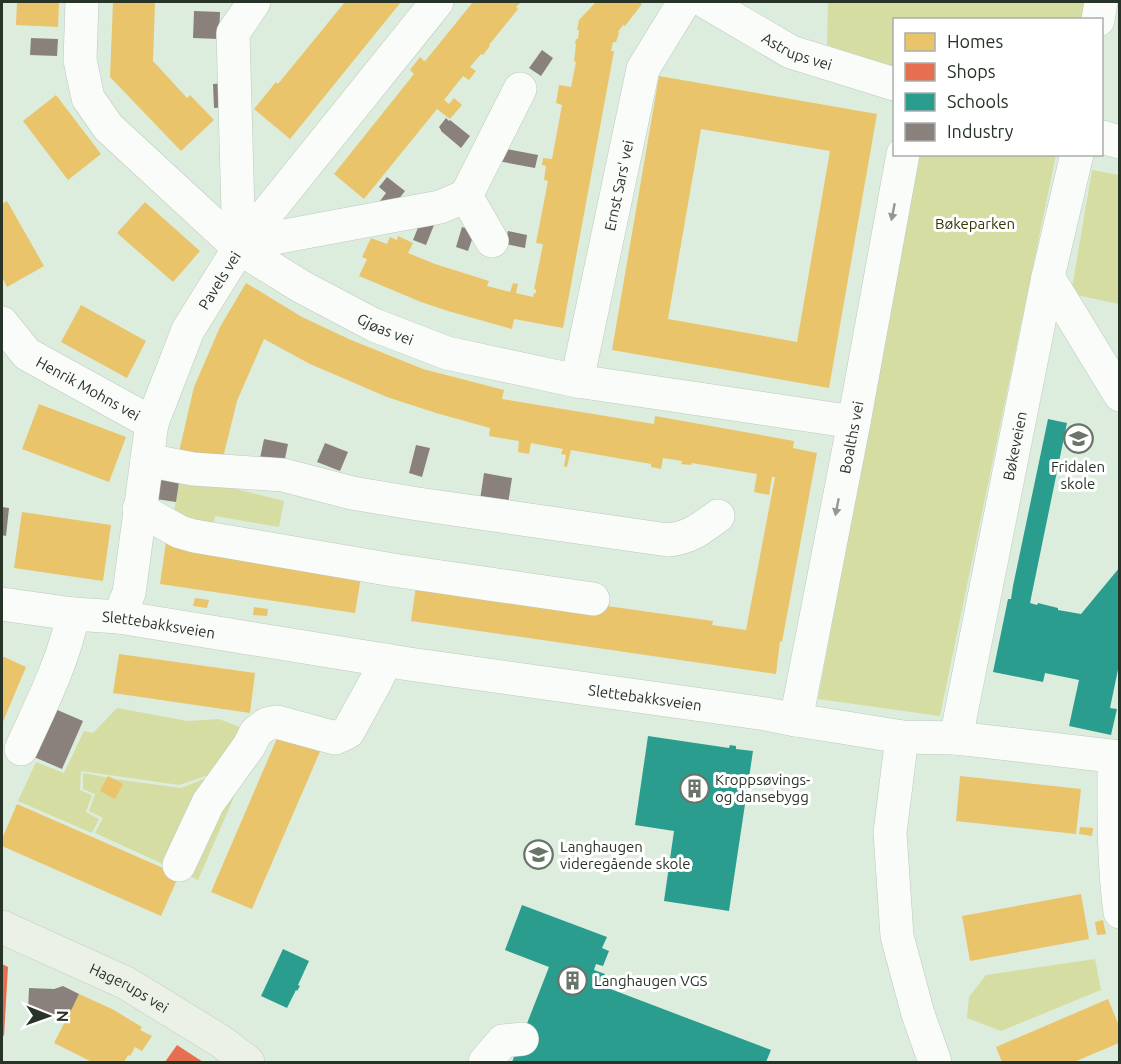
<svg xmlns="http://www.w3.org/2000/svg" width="1121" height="1064" font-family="Ubuntu,sans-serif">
<rect width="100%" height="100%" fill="#ddeddd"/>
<g fill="#d5dda2">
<polygon points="828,2 1091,2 1089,19 894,20 894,67 827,45"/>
<polygon points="920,155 1056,155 940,716 818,699"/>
<polygon points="1092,170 1119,175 1119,304 1071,294"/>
<polygon points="179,482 221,485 284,501 279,527 215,516 212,533 173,519"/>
<polygon points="117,708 188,721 219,719 242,728 220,771 179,785 81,771 80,790 92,795 86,812 99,819 92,833 18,801 36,762 64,773 84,731 93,733"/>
<polygon points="83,773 115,779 181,788 214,775 234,797 198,880 95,833 103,818 89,811 95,794 83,789"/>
<polygon points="1095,959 1101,990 1001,1031 967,1018 969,997 986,975"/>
</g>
<g fill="#e9c46a" fill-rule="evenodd">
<polygon points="17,2 59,2 58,27 16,25"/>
<polygon points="113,2 155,2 153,61 187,98 190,95 214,120 181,151 110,77"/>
<polygon points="345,2 401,2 290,139 254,109 276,82 278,84"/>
<polygon points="473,2 521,2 516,7 518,9 489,45 490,46 483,55 481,54 470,67 476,71 469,80 463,76 444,100 449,104 454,98 462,105 450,119 437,109 364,199 334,174 414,74 410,70 420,57 424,61 426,60"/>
<polygon points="596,2 639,2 642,4 625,26 623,25 618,32 619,33 616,42 613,42 611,51 614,51 563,328 514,319 512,329 448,311 421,302 359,276 367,259 362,257 371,238 387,244 390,237 397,240 398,236 413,243 408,253 435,264 489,281 487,286 510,292 513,283 518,284 516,293 533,297 534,293 536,293 536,290 534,289 543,244 536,243 548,181 544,180 546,166 542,165 543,158 552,159 562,105 556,103 559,85 571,87 576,62 574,61 576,44 575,44 576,39 578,39 579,30 577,30 579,20"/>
<path d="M 659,76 L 877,114 L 829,388 L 612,350 ZM 701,129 L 830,151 L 797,342 L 668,319 Z"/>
<polygon points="56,95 101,154 68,180 23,121"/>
<polygon points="7,201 44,266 7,287 2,277 2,204"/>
<polygon points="145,202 200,251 173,282 117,233"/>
<polygon points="246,283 302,317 351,340 423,369 504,390 502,399 654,424 655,416 794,441 793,448 817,453 782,642 780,641 776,674 411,621 417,579 713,621 712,625 746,630 775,477 772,477 769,495 754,492 757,474 692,463 691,465 681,464 682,461 663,458 661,469 651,467 651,464 571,450 567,467 564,466 566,455 561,454 563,449 531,443 529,454 518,452 519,441 489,436 490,428 436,413 387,397 310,364 264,339 237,401 221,466 178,456 194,387 220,327"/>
<polygon points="81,305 146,341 127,378 61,342"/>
<polygon points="39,404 126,437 109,482 22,449"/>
<polygon points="22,512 111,525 103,581 14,568"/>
<polygon points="166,542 362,571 355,613 160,584"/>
<polygon points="195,598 209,600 207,608 193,606"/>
<polygon points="254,607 268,609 267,616 253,615"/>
<polygon points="119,654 255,673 250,713 113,693"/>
<polygon points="2,656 26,667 2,724"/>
<polygon points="281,729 322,747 252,909 211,892"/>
<polygon points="108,776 123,784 115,799 100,791"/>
<polygon points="960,776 1081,789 1076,834 956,821"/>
<polygon points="17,804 179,875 161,916 2,846 2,839"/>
<polygon points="1080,827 1093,828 1092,836 1079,834"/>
<polygon points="1081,894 1089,939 970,961 962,916"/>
<polygon points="1103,920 1106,934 1097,935 1095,922"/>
<polygon points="79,994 112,1009 142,1027 140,1030 152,1036 142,1051 135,1047 130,1056 128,1055 124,1062 92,1062 54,1043"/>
<polygon points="1108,999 1119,1026 1119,1043 1074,1062 1002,1062 996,1047"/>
</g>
<g fill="#e76f51">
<polygon points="2,964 8,967 4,1036 2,1035"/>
<polygon points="177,1045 203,1062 165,1062"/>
</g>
<g fill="#2a9d8f">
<polygon points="1048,419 1067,423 1030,603 1037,605 1038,603 1058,608 1058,610 1081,614 1120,567 1120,660 1110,708 1117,709 1111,735 1069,726 1079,680 1045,673 1043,682 993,672 1008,599 1011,599 1013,586"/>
<polygon points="648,736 729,748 730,745 736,746 736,749 753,751 729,911 664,901 674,831 635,825"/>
<polygon points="522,905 607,937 602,948 609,951 603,966 596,964 594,970 605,974 600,985 771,1050 766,1062 512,1062 549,967 505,950"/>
<polygon points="283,949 309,961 298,985 300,986 297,991 296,990 287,1008 261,996"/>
</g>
<g fill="#8a817c">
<polygon points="194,11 220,12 219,39 193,38"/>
<polygon points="31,38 58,39 57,56 30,55"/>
<polygon points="542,50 553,58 541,76 529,68"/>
<polygon points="227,83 228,107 214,108 213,84"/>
<polygon points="446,118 449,121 450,120 470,136 461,148 441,131 441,130 439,127"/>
<polygon points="501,148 538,155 535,168 498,161"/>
<polygon points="387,177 405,191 391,209 380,201 386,193 379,187"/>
<polygon points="421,220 434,225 426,245 413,240"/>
<polygon points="462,227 475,231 468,251 456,247"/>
<polygon points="508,231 527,235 525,248 505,244"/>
<polygon points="264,439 288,444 283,468 259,463"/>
<polygon points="325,443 348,452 340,471 317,462"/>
<polygon points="416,445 430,448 422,477 409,473"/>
<polygon points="484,473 512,478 508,504 480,500"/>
<polygon points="159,479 179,482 176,502 156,499"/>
<polygon points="2,507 9,508 6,536 2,535"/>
<polygon points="55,709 83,721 62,769 34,757"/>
<polygon points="63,986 79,994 66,1021 50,1013 28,1011 29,988 54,989"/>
</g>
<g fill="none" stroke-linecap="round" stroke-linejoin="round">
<defs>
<g id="minor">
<path id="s1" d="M 82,2 L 80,60 L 88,98 L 108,127 L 239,248 L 302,287 L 374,325 L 447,353 L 577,381 L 854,422"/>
<polyline points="254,2 233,33 239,248 279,237 440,207 466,196 520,89"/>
<path id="s2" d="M 706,2 L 791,52 L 894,84"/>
<polyline points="1098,20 1101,2"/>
<polyline points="1102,137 1120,142"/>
<polyline points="466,196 492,241"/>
<polyline points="1048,277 1120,395"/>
<path id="s3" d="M 2,323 L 27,354 L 152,423"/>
<path id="s4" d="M 577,381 L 643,69 L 684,2"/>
<path d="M 147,460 L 193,469 L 283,475 L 352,493 L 418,504 L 668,540 C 689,538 701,529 718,516"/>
<polyline points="139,509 180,532 194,536 393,570 593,599"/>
<path id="s5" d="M 2,604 L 73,614 L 119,617 L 409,664 L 766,714 L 796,720 L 847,728 L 902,737 L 956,738 L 1120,757"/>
<path id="s6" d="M 119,617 L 129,593 L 152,423 L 188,330 L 239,248 L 437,2"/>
<path id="s7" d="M 796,720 L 854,422 L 903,154"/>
<polyline points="902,737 890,833 897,936 918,1014 935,1062"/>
<path id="s8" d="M 956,738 L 1048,277 L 1077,154"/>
<path d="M 21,749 C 41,705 64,661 73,614"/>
<path d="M 1114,757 C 1114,809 1113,861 1120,912"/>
<polyline points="179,865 208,803 249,746 256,732 267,724 277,722 335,738 348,732 376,681 386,660"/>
<polyline points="485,1062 503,1041 522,1039"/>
</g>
<g id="major">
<path id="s9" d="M 2,927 L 126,983 L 222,1042 L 248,1062"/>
</g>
</defs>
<use href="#minor" stroke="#bcc9bd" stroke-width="34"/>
<use href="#major" stroke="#c4ccc4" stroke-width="34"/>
<use href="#minor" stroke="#fafcfa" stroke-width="33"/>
<use href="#major" stroke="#ebf1e7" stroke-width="33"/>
</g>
<defs><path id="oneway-solid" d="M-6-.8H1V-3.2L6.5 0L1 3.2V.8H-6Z" transform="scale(1.5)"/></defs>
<g fill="#929892">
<use href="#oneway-solid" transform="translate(893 212) rotate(101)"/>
<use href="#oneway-solid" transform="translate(837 507) rotate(101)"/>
</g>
<defs>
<symbol id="school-ring" viewBox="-11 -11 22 22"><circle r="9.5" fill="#fff" stroke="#687568" stroke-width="1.5"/><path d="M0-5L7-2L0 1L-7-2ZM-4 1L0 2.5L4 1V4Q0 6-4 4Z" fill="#687568"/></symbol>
<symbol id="building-ring" viewBox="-11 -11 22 22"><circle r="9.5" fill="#fff" stroke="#687568" stroke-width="1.5"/><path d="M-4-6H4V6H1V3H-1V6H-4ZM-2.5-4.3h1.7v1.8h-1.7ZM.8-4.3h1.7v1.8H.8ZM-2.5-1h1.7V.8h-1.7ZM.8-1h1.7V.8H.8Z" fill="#687568"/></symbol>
</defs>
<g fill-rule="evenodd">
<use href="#school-ring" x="1062" y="422" width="33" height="33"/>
<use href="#building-ring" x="678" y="772" width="33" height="33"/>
<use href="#school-ring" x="522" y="838" width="33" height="33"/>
<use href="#building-ring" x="556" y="964" width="33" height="33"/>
</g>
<g text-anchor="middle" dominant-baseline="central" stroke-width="6" stroke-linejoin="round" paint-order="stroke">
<g font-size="15" fill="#293429" stroke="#fff">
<text stroke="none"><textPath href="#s2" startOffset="104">Astrups vei</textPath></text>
<text stroke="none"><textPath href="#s4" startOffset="200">Ernst Sars' vei</textPath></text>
<text stroke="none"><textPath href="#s6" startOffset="356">Pavels vei</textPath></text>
<text stroke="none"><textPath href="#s1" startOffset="478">Gjøas vei</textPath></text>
<text stroke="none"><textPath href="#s3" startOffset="110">Henrik Mohns vei</textPath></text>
<text stroke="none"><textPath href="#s7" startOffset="288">Boalths vei</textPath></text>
<text stroke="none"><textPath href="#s8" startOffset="298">Bøkeveien</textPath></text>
<text stroke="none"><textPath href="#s5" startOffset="158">Slettebakksveien</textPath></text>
<text stroke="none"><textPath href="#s5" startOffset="650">Slettebakksveien</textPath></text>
<text stroke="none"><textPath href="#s9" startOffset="141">Hagerups vei</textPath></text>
</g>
<g font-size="15" fill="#363609" stroke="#fff">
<text x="975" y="223">Bøkeparken</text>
</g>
<g font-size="15" fill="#293429" stroke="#fff" text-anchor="start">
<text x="1078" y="466" text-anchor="middle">Fridalen<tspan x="1078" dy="17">skole</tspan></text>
<text x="715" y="779">Kroppsøvings-<tspan x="715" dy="17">og dansebygg</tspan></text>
<text x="560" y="846">Langhaugen<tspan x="560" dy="17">videregående skole</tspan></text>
<text x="594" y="980">Langhaugen VGS</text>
</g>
</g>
<rect width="1121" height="1064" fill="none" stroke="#293429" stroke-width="6"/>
<rect x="893" y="18" width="210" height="138" fill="#ffffff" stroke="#a9aea9" stroke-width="1.5"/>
<rect x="905" y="33" width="30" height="18" fill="#e9c46a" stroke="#a9aea9" stroke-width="1.5"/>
<text x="947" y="48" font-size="18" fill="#293429">Homes</text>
<rect x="905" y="63" width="30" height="18" fill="#e76f51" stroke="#a9aea9" stroke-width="1.5"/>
<text x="947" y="78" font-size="18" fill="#293429">Shops</text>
<rect x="905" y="93" width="30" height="18" fill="#2a9d8f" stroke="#a9aea9" stroke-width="1.5"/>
<text x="947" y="108" font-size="18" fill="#293429">Schools</text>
<rect x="905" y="123" width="30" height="18" fill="#8a817c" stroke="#a9aea9" stroke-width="1.5"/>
<text x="947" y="138" font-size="18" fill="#293429">Industry</text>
<g transform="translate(48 1016) rotate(91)" stroke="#ffffff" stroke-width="4.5" paint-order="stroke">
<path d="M0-4.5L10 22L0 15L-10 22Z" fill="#293429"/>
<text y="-9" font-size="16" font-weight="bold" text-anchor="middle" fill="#293429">N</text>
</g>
</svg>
